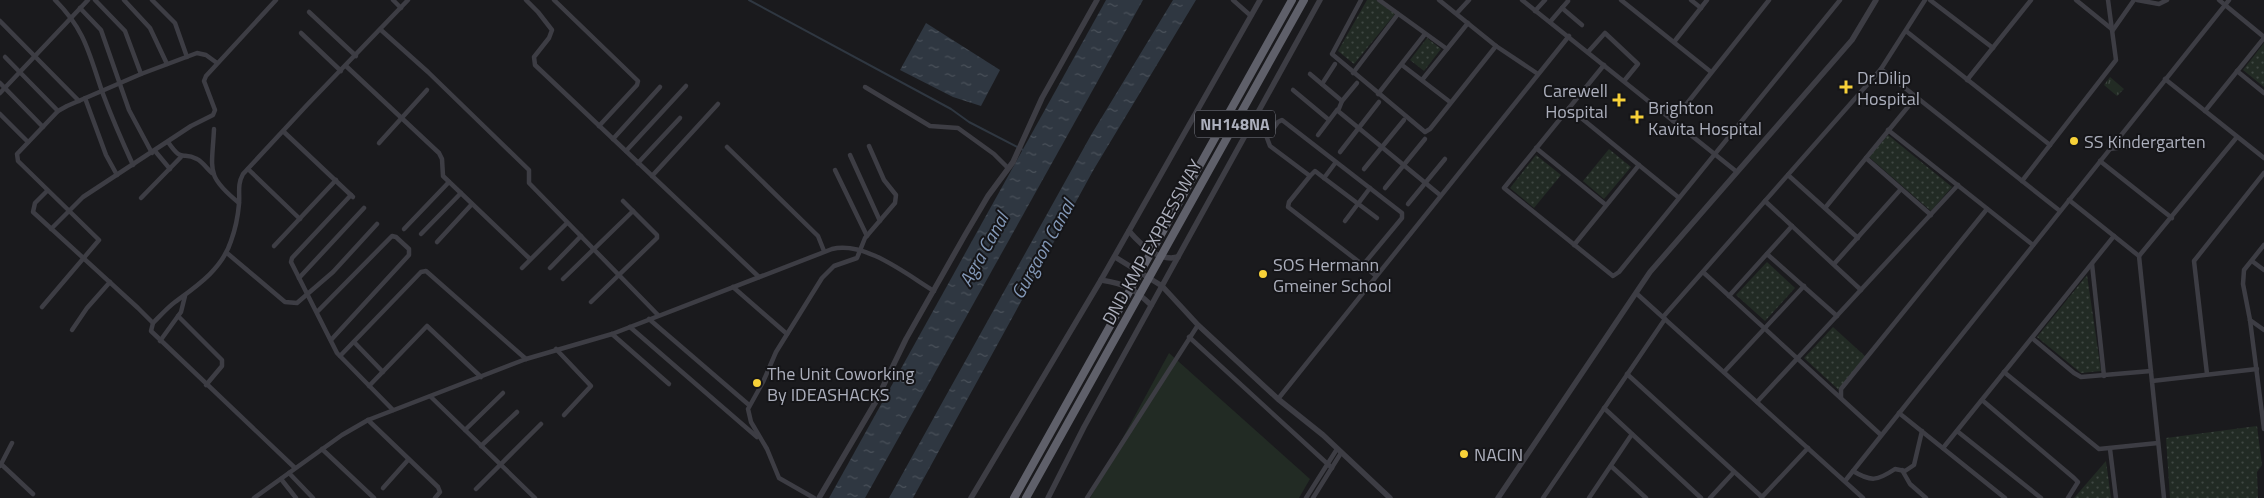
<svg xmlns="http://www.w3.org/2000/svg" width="2264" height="498" font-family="'Titillium Web',sans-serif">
<defs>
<pattern id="grass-tufts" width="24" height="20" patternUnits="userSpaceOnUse" patternTransform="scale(1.25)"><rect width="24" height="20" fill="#222b24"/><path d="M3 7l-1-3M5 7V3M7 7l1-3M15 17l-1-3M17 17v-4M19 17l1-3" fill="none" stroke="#3f4742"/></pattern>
<pattern id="park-dots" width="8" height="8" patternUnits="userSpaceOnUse" patternTransform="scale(1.25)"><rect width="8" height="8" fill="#222b24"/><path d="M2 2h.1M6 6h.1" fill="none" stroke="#3f4742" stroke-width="1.8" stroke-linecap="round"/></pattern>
<pattern id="water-ripples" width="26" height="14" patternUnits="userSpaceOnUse" patternTransform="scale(1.25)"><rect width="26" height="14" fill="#2f3741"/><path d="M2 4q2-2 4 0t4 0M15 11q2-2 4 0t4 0" fill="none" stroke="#4a515a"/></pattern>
</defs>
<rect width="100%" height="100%" fill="#1a1a1d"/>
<polygon fill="url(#grass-tufts)" points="2110,77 2124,89 2117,96 2104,85"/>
<g fill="url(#park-dots)">
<polygon points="1367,0 1376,0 1395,14 1354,64 1338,51"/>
<polygon points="1427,38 1441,49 1424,71 1410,60"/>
<polygon points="2264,43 2264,87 2243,70"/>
<polygon points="1888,135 1952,187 1931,211 1869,157"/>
<polygon points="1609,149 1631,167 1604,199 1583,181"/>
<polygon points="1536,155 1561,175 1534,208 1510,188"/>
<polygon points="1767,262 1795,288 1765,321 1736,295"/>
<polygon points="2087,275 2101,371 2081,373 2037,337"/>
<polygon points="1833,327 1866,357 1840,391 1804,358"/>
<polygon points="2257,426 2262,465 2257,472 2258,498 2170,498 2166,438"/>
<polygon points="2106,461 2111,498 2074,498"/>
</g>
<polygon fill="#222b24" points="1169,353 1310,479 1299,498 1090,498"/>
<g fill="url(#water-ripples)">
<polygon points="1106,0 1143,0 865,498 829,498"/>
<polygon points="1173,0 1196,0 1094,169 913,498 889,498 1091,135"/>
<polygon points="926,23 1000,70 981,106 953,97 900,70"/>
</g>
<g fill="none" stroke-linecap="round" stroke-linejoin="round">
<polyline stroke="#2f3741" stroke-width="2" points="749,0 951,109 969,122 1025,151"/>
<g stroke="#3d3d44" stroke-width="4.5">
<path d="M 55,0 C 86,31 89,54 103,94 C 112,118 122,141 133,165"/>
<polyline points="95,0 125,31 141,74"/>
<polyline points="124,0 150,28 167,64"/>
<polyline points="152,0 175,23 187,57"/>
<polyline points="393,0 401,8"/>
<polyline points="526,0 538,12 552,30 549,38 534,57 535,65 759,277"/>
<polyline points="554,0 638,81 637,85 599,126"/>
<polyline points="1233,0 1251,16"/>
<polyline points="1361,0 1332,54 1425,132 1430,129 1496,46"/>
<polyline points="1379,0 1447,49"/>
<polyline points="1439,0 1496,46 1538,74"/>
<polyline points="1522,0 1737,172"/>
<polyline points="1621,0 1711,72"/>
<polyline points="1691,0 1701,8"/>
<polyline points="1930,0 1993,48"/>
<polyline points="2076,0 2113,30 2134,0"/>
<polyline points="2137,0 2159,4 2167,0"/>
<polyline points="2219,0 2264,37"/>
<polyline points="80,8 101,30 129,110 152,153"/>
<polyline points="1562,8 1582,25"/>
<polyline points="1535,11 1545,0"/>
<polyline points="309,12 356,56"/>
<polyline points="1457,13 1469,0"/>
<polyline points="0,21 79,101"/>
<polyline points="1550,22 1568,1"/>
<polyline points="381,30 428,72 529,170 529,183 658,315"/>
<polyline points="1906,31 2050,145"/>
<polyline points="301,33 341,71"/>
<polyline points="1674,42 1707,0"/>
<polyline points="1588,52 1605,33 1638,64 1624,81"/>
<polyline points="5,57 58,111"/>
<polyline points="1402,65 1450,102"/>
<polyline points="1604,65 1504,188 1613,276 1619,272 1840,0"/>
<polyline points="346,66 439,153 442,159 443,176 530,259"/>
<polyline points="1881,69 2060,211"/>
<polyline points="2237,71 2264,93"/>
<polyline points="1353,73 1398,14"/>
<polyline points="1310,74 1342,101"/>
<polyline points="2165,79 2264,158"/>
<polyline points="1422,80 1468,23"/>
<polyline points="1967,80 2031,0"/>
<polyline points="0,83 43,127"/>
<polyline points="1357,83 1342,101 1338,111 1440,195"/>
<polyline points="1322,84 1335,64"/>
<polyline points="865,87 930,126 958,128 994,154 1008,168"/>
<polyline points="1293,90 1329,120"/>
<polyline points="0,93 88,0"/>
<polyline points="1378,94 1425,34"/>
<polyline points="85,98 106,155 117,175"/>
<polyline points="1569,108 1678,197"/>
<polyline points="2205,111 2264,38"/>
<polyline points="0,114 28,142"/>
<polyline points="1673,121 1769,0"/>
<path d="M 214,129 C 212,171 205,175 239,203"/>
<polyline points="1888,130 2033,245"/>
<polyline points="284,132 353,197"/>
<polyline points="1318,135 1337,110"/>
<polyline points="613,139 660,87"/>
<path d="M 168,142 C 184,165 181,150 197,159 C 203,162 207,169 212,173"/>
<polyline points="379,143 427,90"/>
<polyline points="727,147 818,236 824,251"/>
<polyline points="1536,148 1606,205"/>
<polyline points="2110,149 2164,141"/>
<polyline points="155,151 170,169"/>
<polyline points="626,151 686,86"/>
<polyline points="1340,152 1379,102"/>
<polyline points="850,155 880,221"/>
<polyline points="1866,158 1931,215"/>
<polyline points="2100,161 2172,218"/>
<polyline points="638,163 680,118"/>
<polyline points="248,169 300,219"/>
<polyline points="1364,169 1404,120"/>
<polyline points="835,170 867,236"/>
<polyline points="1788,175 1858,238"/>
<polyline points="652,176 718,104"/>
<polyline points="1310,176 1289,202 1288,207 1363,265 1402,218 1402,213 1282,120 1278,122 1267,138 1270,146 1310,176 1315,171 1324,178 1336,162"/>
<polyline points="1324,178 1377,218"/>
<polyline points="2022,181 2116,60 2108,0"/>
<polyline points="1385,188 1425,139"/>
<polyline points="47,191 35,203 33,212 138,308 153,323 151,331 295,468"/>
<polyline points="351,195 292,258 291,262 337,353 393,410"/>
<polyline points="141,198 181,157"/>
<polyline points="2069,200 2139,256 2164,498"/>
<polyline points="1765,201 1861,290"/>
<polyline points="1408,204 1445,159"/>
<polyline points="1825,208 1916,97"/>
<polyline points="1345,221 1370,188"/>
<polyline points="51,229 83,197 191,126 213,115 215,110 204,81 206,76 276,0"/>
<polyline points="404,229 449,182"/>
<polyline points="421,234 461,193"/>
<polyline points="437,242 472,204"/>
<polyline points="1574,245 1639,165"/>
<polyline points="2264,245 2244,270 2243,284 2250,320 2264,429"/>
<polyline points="274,246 336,180"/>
<polyline points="227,253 285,302 297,303 333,272 377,224"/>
<polyline points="1767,254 1837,316"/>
<polyline points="2139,256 2237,137"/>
<polyline points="2252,261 2264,270"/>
<polyline points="1834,264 1901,189"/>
<polyline points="2092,264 2104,376"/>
<polyline points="1363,265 1376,276"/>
<polyline points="522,268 567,223"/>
<polyline points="550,268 581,236"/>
<polyline points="1703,272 1881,435"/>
<polyline points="299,278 364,208"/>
<polyline points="563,279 633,211"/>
<polyline points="733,287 787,334"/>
<polyline points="1636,293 1863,498"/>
<polyline points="1729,296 1792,226"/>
<polyline points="591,302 657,238 657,235 623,201"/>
<polyline points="42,307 99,240 18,161 17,154 58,111 67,106 141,74 197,53 206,55 217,63"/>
<polyline points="317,312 392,236 396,237 409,249 409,255 331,340"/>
<polyline points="178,316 222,360 222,366 206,385"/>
<polyline points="1663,317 1881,69 1925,0"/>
<polyline points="649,319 749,405"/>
<polyline points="2250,320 2264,330"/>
<path d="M 153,323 C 160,316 167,308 175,302 C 197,286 222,269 231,241 C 235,230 238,216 239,204 C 240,193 237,185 243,174 L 307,105 L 408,0"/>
<polyline points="630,327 757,437"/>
<polyline points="72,330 87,308 110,282"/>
<polyline points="612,334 669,384"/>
<polyline points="1189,337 1332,468"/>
<polyline points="2032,338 2074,373 2081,377 2151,371"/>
<polyline points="160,341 181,312 185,296"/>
<polyline points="354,342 383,372"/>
<polyline points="556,349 591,386 564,415"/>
<polyline points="340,356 421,272 426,271 526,359"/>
<polyline points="1724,372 1804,286"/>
<polyline points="2004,372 2099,449 2158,443"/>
<polyline points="1627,374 1762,497"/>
<polyline points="2207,374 2194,261 2264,173"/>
<polyline points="2152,381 2257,369"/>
<polyline points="369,386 427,326 481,377"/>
<polyline points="431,397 535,498"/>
<polyline points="1841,398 1841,389 1987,209"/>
<polyline points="1278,399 1569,36"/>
<polyline points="1982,400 2074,478 2078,482 2068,498"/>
<polyline points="1757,402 1958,185"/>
<polyline points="1604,408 1701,498"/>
<polyline points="1899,413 2005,498"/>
<polyline points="368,420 438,487 440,492 435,498"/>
<polyline points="465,430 503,393"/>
<polyline points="1957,431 2041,498"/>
<polyline points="481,446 517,412"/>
<polyline points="1943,448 2114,236"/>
<polyline points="322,449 374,498"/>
<polyline points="2110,449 2116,498"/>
<polyline points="1,464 33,494"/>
<polyline points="0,466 12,443"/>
<polyline points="1611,466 1646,498"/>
<polyline points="1902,470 1910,484 1926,498"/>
<path d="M 1853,471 C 1871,482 1877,481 1895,469 L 1905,471 L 1914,465 L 1922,431"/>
<polyline points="289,473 313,498"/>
<polyline points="281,479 296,498"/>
<polyline points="1845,481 2229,0"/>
<polyline points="383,488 408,460"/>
<polyline points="476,489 541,424"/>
<path d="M 254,498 L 342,435 L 368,420 L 526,359 L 612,334 L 832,249 C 865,241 906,274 934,291"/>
<polyline points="814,498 779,478 767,449 751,422 748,409 763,382 776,352 822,278 834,266 857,258 865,238 895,203 896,195 884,180 869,146"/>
<polyline points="1087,498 1198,325"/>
<polyline points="1306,498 1337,449"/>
<polyline points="1313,498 1341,453"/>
<polyline points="1543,498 1665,319"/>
<polyline points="1589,498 1632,434"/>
<polyline points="1710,498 1734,472"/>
<polyline points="1761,498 1808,448"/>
</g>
<g stroke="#3d3d44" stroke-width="5.5">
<path d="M 1129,231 C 1140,244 1159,262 1178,257"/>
<polyline points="1115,257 1162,286 1198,325 1278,399 1323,435 1390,498"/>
<path d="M 1101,280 C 1126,284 1133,288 1151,305"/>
<polyline points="819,498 875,403 906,339 965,235 988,196 1013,162 1042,98 1097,0"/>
<polyline points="971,498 1101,280 1260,0"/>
<polyline points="1048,498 1084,427 1320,0"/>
<polyline points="1498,498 1650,272 1852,40 1876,0"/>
</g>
<g stroke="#5f606a" stroke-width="8">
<polyline points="1014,498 1292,0"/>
<polyline points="1026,498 1304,0"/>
</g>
</g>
<g fill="#f7d138" stroke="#151518" stroke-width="2">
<path d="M1843.5 79.5h5v5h5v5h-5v5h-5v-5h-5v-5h5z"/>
<path d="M1616.5 92.5h5v5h5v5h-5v5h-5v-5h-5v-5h5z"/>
<path d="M1634.5 109.5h5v5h5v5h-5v5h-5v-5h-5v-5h5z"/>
<circle cx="2074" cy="141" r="5"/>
<circle cx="1263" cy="274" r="5"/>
<circle cx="757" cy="383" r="5"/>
<circle cx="1464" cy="454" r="5"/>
</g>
<g text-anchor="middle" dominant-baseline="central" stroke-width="4" stroke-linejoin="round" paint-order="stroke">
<rect fill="#151518" stroke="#7f818b" stroke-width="1" x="1195" y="110.5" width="80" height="27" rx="4"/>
<g font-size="16" font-weight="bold" fill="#acafbc">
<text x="1235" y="124">NH148NA</text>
</g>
<g font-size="18" fill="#acafbc" stroke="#151518" text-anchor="start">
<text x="1857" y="77">Dr.Dilip<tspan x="1857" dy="21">Hospital</tspan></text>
<text x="1608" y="90" text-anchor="end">Carewell<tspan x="1608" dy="21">Hospital</tspan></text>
<text x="1648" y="107">Brighton<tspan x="1648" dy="21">Kavita Hospital</tspan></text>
<text x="2084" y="141">SS Kindergarten</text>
<text x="1273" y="264">SOS Hermann<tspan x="1273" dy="21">Gmeiner School</tspan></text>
<text x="767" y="373">The Unit Coworking<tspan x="767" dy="21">By IDEASHACKS</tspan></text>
<text x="1474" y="454">NACIN</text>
</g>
<g font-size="18" fill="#acafbc" stroke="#151518">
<text transform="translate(1152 242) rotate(-61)">DND KMP EXPRESSWAY</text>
</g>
<g font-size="19" font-style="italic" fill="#8398b7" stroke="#151518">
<text transform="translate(983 249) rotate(-61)">Agra Canal</text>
<text transform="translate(1042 249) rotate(-61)">Gurgaon Canal</text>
</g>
</g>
</svg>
